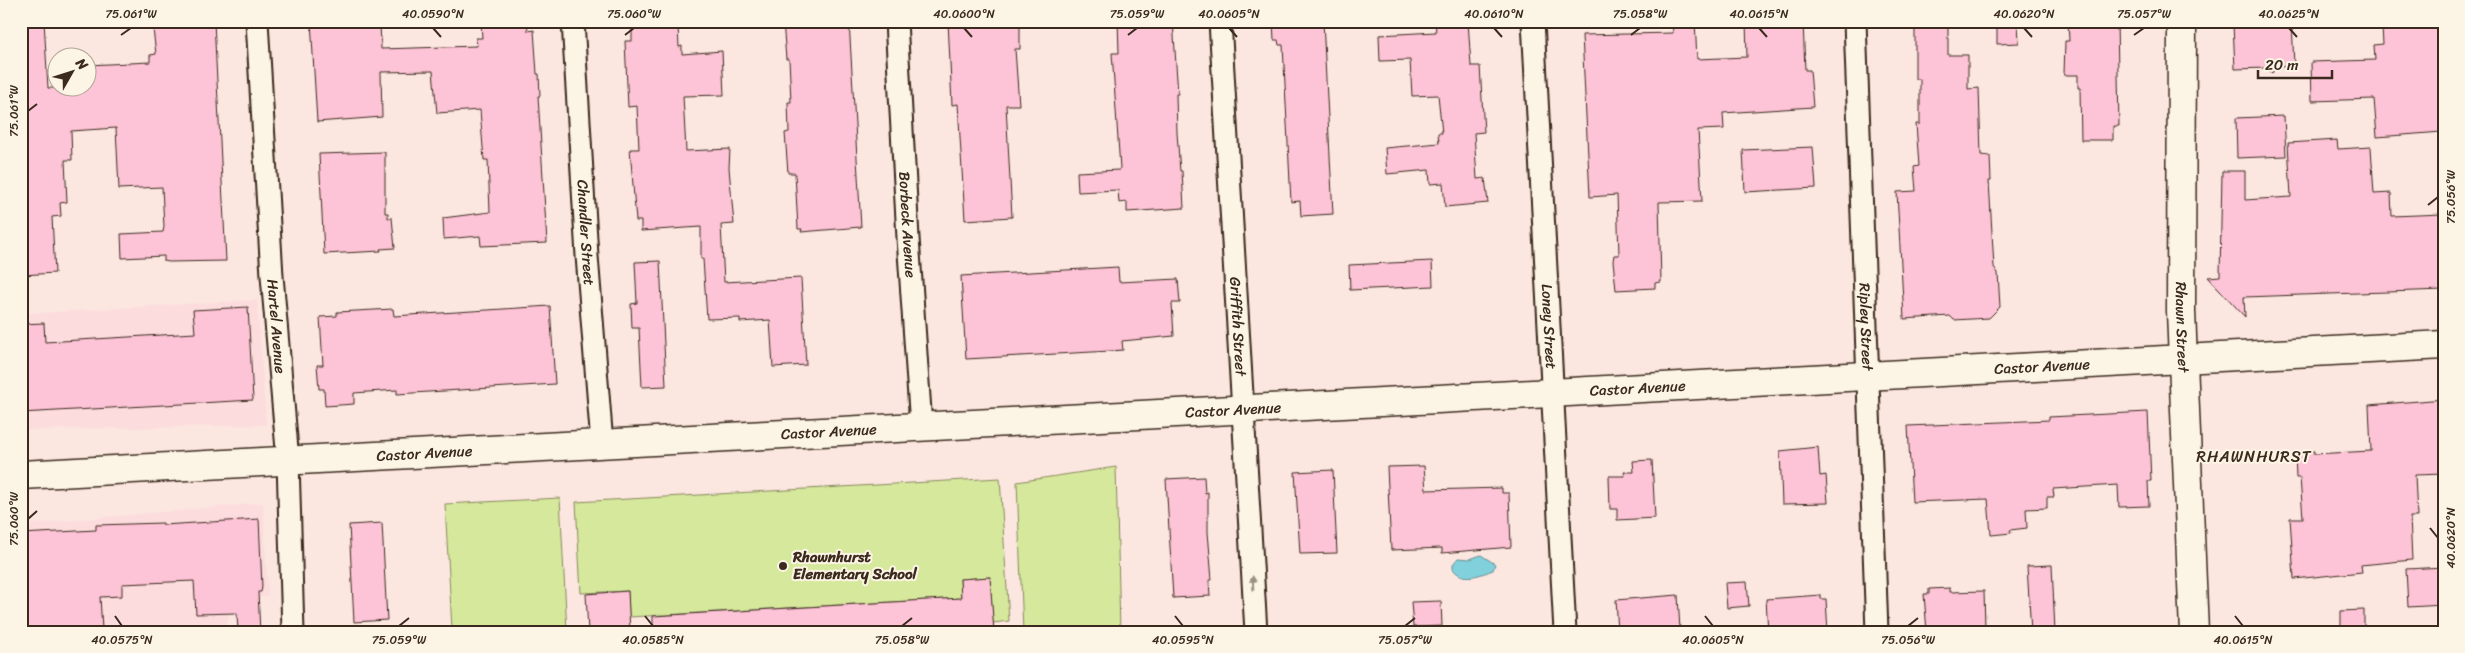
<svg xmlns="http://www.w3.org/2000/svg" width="2465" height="653" font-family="Sriracha,sans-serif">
<rect width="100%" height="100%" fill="#fce6e0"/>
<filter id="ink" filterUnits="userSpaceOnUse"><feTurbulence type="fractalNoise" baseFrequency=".02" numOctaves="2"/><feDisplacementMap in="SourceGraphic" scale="10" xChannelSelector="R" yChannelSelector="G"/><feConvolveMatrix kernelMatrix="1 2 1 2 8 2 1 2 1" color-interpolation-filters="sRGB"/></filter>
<g filter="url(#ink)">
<g fill="#fcdcdd">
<polygon points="257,300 266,425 21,430 21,314"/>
<polygon points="263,503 268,596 233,602 225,629 194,632 21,632 21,525"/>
</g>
<g fill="#d5e89c" stroke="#88895d">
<polygon points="1116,467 1120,632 1023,632 1017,482"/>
<polygon points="1000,478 1009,621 993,623 990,577 960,579 961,598 629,617 628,591 581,593 576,502"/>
<polygon points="560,498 567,632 482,632 481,628 452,629 445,504"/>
</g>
<path fill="#81d1dd" stroke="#658e91" d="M 1481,555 L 1495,564 L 1493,570 C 1482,574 1463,583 1453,569 L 1453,564 L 1458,558 L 1470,559 Z"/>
<g fill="#fdc3d6" stroke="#3b2a1e">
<polygon points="21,21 44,21 48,88 88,88 88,65 150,62 150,55 156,54 153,29 156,29 156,21 214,21 226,261 169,262 164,261 164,256 122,258 121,234 163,232 164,227 162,187 119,189 116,128 71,131 72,160 65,160 67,202 60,203 61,216 52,217 55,273 22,275"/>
<polygon points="311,21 380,21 381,49 477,46 476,38 482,38 481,23 527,21 528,31 534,30 537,74 539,74 540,96 538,96 547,243 481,246 480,236 444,239 443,218 490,212 488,160 484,160 480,110 437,113 433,71 381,72 382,117 317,122"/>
<polygon points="783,21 849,21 861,227 801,232 802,229 798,229 795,173 788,173 785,133 789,132 788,102 791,102 789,59 786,59"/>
<polygon points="948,21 1020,21 1020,49 1015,49 1019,105 1006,105 1012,217 965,220 958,104 952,105"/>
<polygon points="1118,21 1173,21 1178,94 1176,94 1177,133 1180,171 1182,171 1184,208 1127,212 1127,202 1119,203 1118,190 1078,192 1077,172 1119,170 1120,168 1112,53 1119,53"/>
<polygon points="1273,21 1323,21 1333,214 1301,216 1300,201 1291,202 1283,45 1279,45 1278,40 1274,40"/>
<polygon points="1435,21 1468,21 1471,66 1480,66 1484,132 1474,133 1477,179 1485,178 1488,203 1445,207 1443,183 1430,184 1429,170 1387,174 1385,148 1439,143 1438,133 1442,133 1438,95 1412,96 1410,60 1380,61 1379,35 1436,32"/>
<polygon points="1672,21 1695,21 1697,59 1747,57 1746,21 1803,21 1805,70 1810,70 1813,107 1723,113 1724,129 1698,130 1702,201 1659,202 1661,282 1655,283 1655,288 1616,290 1613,261 1614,255 1619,255 1617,195 1590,197 1582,35 1673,33"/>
<polygon points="1915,21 1948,21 1948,55 1968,55 1968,89 1979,88 1981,155 1990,156 1991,181 1989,181 1994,267 1998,273 2000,307 1989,318 1954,320 1950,316 1904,319 1897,192 1916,191 1914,167 1919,166 1916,124 1920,124 1920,79 1915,79"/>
<polygon points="2068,21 2117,21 2119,126 2113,126 2113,140 2081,140 2080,88 2078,88 2078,75 2064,75 2065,41 2069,41"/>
<polygon points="2263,21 2292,21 2294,66 2277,67 2272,73 2266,68 2235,69 2233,24"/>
<polygon points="2018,22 2019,43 1997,44 1997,23"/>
<polygon points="2438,24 2442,132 2377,137 2374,99 2312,101 2311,62 2375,60 2374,45 2383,44 2382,27"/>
<polygon points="678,25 679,47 682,46 682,54 722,51 724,95 683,96 686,151 730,149 729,168 734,224 721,225 724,282 801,278 806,365 773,367 770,320 740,322 740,318 707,319 703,259 701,259 701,227 641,231 641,221 636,221 630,149 639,149 637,106 628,107 625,41 632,41 632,27"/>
<polygon points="2284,116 2286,156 2237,158 2236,118"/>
<polygon points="2337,140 2338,149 2371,147 2374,194 2391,193 2392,216 2444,214 2444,290 2244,297 2245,317 2208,277 2220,276 2222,171 2245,171 2245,200 2291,197 2288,143"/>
<polygon points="1813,147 1816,188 1745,192 1743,150"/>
<polygon points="385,152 385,213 388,213 388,218 392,218 395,248 380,249 381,251 324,254 319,154"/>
<polygon points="660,261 666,386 642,387 639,328 632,328 631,304 637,303 635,262"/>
<polygon points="1432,261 1433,286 1350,290 1349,265"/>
<polygon points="1118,267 1119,282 1178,279 1180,303 1172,303 1174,336 1122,341 1123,350 1110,351 966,359 961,276"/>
<polygon points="550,306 555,384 397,394 397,390 354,393 354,404 325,406 324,389 319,389 317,365 323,365 320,317 337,316 337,312 393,309 394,316"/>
<polygon points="248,307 253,400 21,413 21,324 44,323 45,342 195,333 193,310"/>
<polygon points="2444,399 2444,474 2415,475 2417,517 2410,517 2412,560 2361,565 2362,572 2294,579 2290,518 2303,518 2300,478 2296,478 2295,452 2314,451 2314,454 2371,451 2369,405"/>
<polygon points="2148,412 2151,481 2148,481 2149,506 2119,507 2118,485 2053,489 2054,497 2047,497 2047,508 2026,509 2027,528 2010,530 2011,533 1991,535 1988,499 1912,502 1908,426 2049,420 2049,417"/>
<polygon points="1818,447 1820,476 1826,475 1828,503 1782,504 1780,451"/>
<polygon points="1652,460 1655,518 1617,520 1617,509 1610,509 1609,476 1625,476 1624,472 1634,472 1633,461"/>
<polygon points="1424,466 1426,490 1502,488 1502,493 1509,493 1511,547 1442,553 1442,548 1391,550 1387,467"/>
<polygon points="1333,470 1337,553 1300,554 1295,472"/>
<polygon points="1204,477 1205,493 1208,492 1208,532 1212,580 1209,580 1210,596 1173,598 1166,479"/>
<polygon points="259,519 262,587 261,592 258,592 260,632 238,632 237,613 196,614 194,581 122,584 122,596 100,597 102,629 21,632 21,534 96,530 96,525 163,523 163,525"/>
<polygon points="382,523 387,620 354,622 349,525"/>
<polygon points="2052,565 2055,632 2031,632 2027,566"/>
<polygon points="2444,567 2444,605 2408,607 2406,569"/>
<polygon points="990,577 994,632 653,632 653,616 961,598 960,579"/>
<polygon points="1747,582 1749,606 1727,608 1725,583"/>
<polygon points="1950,588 1950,592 1984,591 1985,627 1952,629 1952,632 1927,632 1924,594 1929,594 1929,589"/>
<polygon points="628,591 630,632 588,632 586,594"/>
<polygon points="1678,595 1680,630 1618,632 1616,600"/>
<polygon points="1821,595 1821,599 1826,599 1828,632 1768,632 1766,599"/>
<polygon points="1441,601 1442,626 1413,627 1411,602"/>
<polygon points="2364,610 2364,631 2341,632 2341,611"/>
</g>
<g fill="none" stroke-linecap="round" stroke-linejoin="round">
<defs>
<g id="street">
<path id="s1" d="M 257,21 L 272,276 L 288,461 L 293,632"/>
<path id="s2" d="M 573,21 L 587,256 L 602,444"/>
<path id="s3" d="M 896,21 L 908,238 L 921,426"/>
<path id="s4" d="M 1220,21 L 1256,632"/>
<path id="s5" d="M 1533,21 L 1565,632"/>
<path id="s6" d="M 1855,21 L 1877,632"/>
</g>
<g id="secondary">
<path id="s7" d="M 2182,21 L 2181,311 L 2194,632"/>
<path id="s8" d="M 21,475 L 2444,345"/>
</g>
</defs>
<use href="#street" stroke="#3b2a1e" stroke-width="25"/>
<use href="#secondary" stroke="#3b2a1e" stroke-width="31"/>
<use href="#street" stroke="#fcf5e5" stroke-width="21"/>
<use href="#secondary" stroke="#fcf5e5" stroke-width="28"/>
</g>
<defs><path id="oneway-solid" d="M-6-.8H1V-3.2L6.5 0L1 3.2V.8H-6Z" transform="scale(1.25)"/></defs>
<use fill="#9c9082" href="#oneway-solid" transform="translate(1253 583) rotate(-93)"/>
</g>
<path fill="none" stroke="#3b2a1e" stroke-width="2" d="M 433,28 L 441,37M 964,28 L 972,37M 1229,28 L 1237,37M 1494,28 L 1502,37M 1759,28 L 1767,37M 2024,28 L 2032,37M 2289,28 L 2297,37M 121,35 L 131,28M 625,35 L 634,28M 1128,35 L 1137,28M 1631,35 L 1640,28M 2134,35 L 2144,28M 28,111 L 37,104M 2428,205 L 2438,197M 28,519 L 37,511M 2430,528 L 2438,538M 115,616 L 122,626M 645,616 L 653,626M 1175,616 L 1183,626M 1705,616 L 1713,626M 2235,616 L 2243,626M 399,626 L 409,618M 902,626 L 912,618M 1405,626 L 1415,618M 1908,626 L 1918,618"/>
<circle fill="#3b2a1e" stroke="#fcf5e5" stroke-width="2" cx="783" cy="566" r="5"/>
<g text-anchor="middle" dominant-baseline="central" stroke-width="4" stroke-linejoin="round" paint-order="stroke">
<g font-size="15" fill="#3b2a1e" stroke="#fcf5e5">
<text stroke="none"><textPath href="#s3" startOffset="204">Borbeck Avenue</textPath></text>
<text stroke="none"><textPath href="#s2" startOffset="212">Chandler Street</textPath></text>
<text stroke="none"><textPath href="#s1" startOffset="306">Hartel Avenue</textPath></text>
<text stroke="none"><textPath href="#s4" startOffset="306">Griffith Street</textPath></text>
<text stroke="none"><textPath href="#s5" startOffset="306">Loney Street</textPath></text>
<text stroke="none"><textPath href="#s6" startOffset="306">Ripley Street</textPath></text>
<text stroke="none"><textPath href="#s7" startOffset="306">Rhawn Street</textPath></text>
<text stroke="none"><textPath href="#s8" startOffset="2024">Castor Avenue</textPath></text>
<text stroke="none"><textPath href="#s8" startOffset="1619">Castor Avenue</textPath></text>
<text stroke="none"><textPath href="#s8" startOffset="1214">Castor Avenue</textPath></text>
<text stroke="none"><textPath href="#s8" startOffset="809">Castor Avenue</textPath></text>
<text stroke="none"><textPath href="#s8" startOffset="404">Castor Avenue</textPath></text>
</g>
<g font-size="15" font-weight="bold" fill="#3b2a1e" stroke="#fcf5e5" text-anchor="start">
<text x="793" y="557">Rhawnhurst<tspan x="793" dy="17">Elementary School</tspan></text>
</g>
<g font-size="16" letter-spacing="1" fill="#3b2a1e" stroke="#fcf5e5">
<text x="2254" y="456">RHAWNHURST</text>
</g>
</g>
<rect width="2465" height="653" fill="none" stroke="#fcf5e5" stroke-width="55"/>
<g transform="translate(72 72) rotate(51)"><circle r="24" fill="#fcf5e5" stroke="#afa495"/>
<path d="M0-4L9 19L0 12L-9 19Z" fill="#3b2a1e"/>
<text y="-8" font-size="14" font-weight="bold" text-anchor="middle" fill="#3b2a1e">N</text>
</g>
<path d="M2258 70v8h74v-8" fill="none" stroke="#3b2a1e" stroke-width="2.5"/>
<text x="2265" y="70" font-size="15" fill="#3b2a1e" stroke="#fcf5e5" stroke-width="4" paint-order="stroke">20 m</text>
<rect x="28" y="28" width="2410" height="598" fill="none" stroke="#3b2a1e" stroke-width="2"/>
<g font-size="12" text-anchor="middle" fill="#3b2a1e">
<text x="131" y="18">75.061°W</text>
<text x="433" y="18">40.0590°N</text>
<text x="634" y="18">75.060°W</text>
<text x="964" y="18">40.0600°N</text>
<text x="1137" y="18">75.059°W</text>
<text x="1229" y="18">40.0605°N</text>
<text x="1494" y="18">40.0610°N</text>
<text x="1640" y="18">75.058°W</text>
<text x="1759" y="18">40.0615°N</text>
<text x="2024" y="18">40.0620°N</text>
<text x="2144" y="18">75.057°W</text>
<text x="2289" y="18">40.0625°N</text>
<text transform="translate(14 111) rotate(-90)" y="4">75.061°W</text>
<text transform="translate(2451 197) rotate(-90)" y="4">75.056°W</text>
<text transform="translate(14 519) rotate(-90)" y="4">75.060°W</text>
<text transform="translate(2451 538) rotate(-90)" y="4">40.0620°N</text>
<text x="122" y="644">40.0575°N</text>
<text x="399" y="644">75.059°W</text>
<text x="653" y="644">40.0585°N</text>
<text x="902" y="644">75.058°W</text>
<text x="1183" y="644">40.0595°N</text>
<text x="1405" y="644">75.057°W</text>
<text x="1713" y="644">40.0605°N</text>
<text x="1908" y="644">75.056°W</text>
<text x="2243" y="644">40.0615°N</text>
</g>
</svg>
